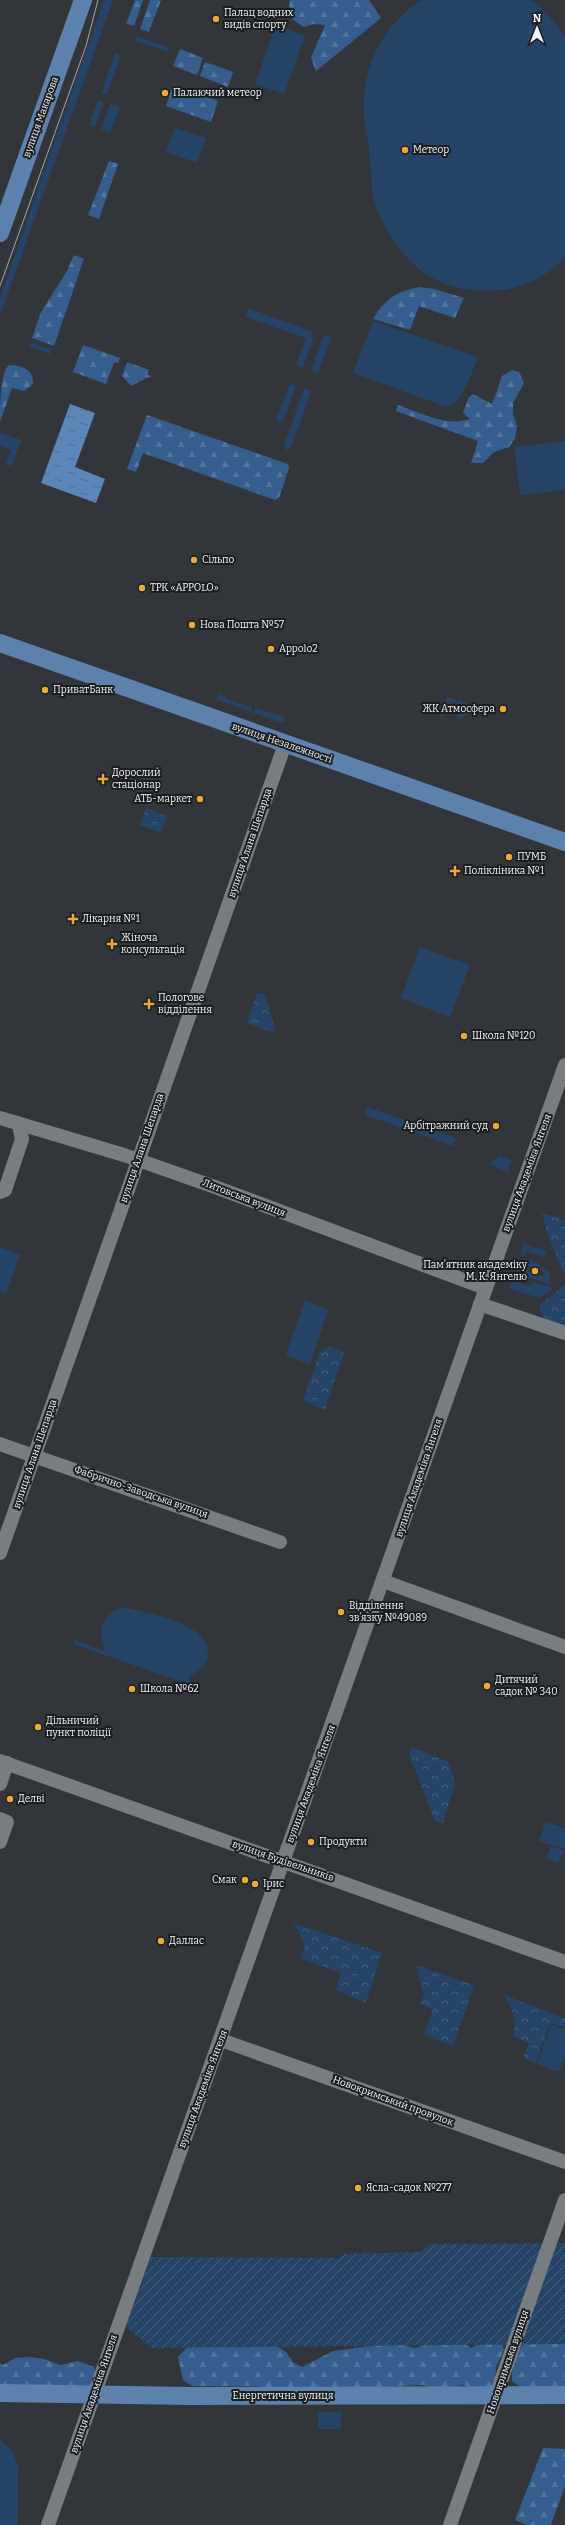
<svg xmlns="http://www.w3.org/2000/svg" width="565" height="2525" font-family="Bitter,serif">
<defs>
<pattern id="forest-firs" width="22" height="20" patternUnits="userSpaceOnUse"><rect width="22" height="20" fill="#355e8e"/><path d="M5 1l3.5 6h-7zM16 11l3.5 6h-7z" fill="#53769f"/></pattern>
<pattern id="park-crowns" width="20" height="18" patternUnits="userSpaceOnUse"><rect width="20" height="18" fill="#264467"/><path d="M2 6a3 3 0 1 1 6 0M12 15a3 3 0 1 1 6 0" fill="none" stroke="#46607e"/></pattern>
<pattern id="garden-furrows" width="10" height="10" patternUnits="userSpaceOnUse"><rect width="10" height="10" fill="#264467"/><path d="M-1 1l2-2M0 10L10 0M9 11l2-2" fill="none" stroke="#46607e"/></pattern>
<pattern id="water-ripples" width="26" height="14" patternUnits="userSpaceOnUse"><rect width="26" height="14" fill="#5b86b9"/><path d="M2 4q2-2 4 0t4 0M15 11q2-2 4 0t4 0" fill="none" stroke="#536e8d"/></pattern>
</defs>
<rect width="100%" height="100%" fill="#32363a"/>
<g fill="#264467">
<polygon points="104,0 113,0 0,315 0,298"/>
<path d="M 422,0 L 530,0 C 545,9 556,23 565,37 L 565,256 C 553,274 521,289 500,290 C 449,294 415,277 389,233 C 384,224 376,211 374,200 C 371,184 371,166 369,149 C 367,133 362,114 364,98 C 366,59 388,20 422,0 Z"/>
<polygon points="276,25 305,36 284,94 255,84"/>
<polygon points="137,36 169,48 168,52 136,41 135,38"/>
<polygon points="115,53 121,55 107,95 101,93"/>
<polygon points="98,100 104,102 95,127 89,125"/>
<polygon points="110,104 120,107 110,133 101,129"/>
<polygon points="175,128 206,138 197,163 166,152"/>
<polygon points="248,308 311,331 313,340 303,367 296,365 306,338 245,317"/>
<path d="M 373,321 L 478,357 C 472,371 462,407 444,406 L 353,373 Z"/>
<polygon points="324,335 331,337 318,373 311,371"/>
<polygon points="30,342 51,350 50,354 29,347"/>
<polygon points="290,384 296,386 283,422 276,420"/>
<polygon points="304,389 311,391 291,448 286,450 284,445"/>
<polygon points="0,433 21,440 12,466 6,464 11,450 0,446"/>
<polygon points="565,441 565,490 520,495 514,447"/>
<polygon points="219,694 232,701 230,704 216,699"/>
<polygon points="447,697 456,700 455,703 450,701 447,710 452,713 451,715 448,713 440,718"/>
<polygon points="458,700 472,705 470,713 460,718 453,715 459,715 462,706 457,704"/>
<polygon points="233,701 252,708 251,712 231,704"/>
<polygon points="255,708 285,717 283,723 253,713"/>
<polygon points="420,947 470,965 450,1017 401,998"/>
<polygon points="367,1107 456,1138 453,1146 365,1115"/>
<polygon points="500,1156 512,1160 508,1172 489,1164"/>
<polygon points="524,1244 547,1251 545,1257 526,1251 524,1256 520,1255"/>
<polygon points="0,1247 20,1255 6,1294 0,1292"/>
<polygon points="524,1258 540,1264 539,1267 550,1271 550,1284 531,1278 524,1281 518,1274 521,1268 543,1277 545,1272 522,1264"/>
<polygon points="512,1280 528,1286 536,1283 551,1287 552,1290 539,1298 509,1288"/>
<polygon points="305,1300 328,1310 310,1365 286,1355"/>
<path d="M 122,1608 L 129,1608 C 152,1615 209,1623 208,1654 C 208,1665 199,1671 190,1676 L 189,1680 L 199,1684 L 197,1687 L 73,1644 L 74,1640 L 104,1651 C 106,1647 103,1644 102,1639 C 99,1624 108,1612 122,1608 Z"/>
<polygon points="546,1822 565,1828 565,1849 539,1841"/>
<polygon points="551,1846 565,1851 557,1863 546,1859"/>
<polygon points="551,2024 565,2030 565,2056 559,2072 537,2064"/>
<rect x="318" y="2412" width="23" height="17"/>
<polygon points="0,2439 12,2451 18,2465 18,2525 0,2525"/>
</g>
<g fill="url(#forest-firs)">
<polygon points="135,0 143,0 134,26 126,24"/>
<polygon points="150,0 161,0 149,32 140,29"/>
<polygon points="290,0 369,0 381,18 316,71 311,58 325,25 313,24 304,27 288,16"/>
<polygon points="180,49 203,58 197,75 173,66"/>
<polygon points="205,62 233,72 228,87 200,76"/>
<polygon points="173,85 218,101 211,122 166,106"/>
<polygon points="109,161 118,164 99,219 88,215"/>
<polygon points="74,255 84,259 54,346 32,338 41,312 67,271"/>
<path d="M 420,287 L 434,289 L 464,298 L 455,318 L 419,306 L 410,330 L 373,319 C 385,299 397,291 420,287 Z"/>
<polygon points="83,345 120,358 118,363 114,362 106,384 73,372"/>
<polygon points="127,362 149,370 147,375 151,376 131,386 122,376"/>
<path d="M 9,365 C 21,365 35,370 33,384 L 24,391 L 12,388 L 0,422 C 0,408 0,372 9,365 Z"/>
<path d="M 512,370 L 519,372 L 524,383 L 513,403 L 513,414 L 517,426 L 515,439 L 509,447 L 494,452 L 483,463 L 471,463 L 478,441 L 396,411 L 398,405 C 421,413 446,427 470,419 L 463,413 L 469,397 L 473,394 L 492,404 L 502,376 Z"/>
<polygon points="147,415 288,464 289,468 279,498 275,500 143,453 136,472 127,469"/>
<path d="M 565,2330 L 565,2386 L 520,2387 L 512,2381 C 511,2361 519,2348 531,2333 Z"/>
<polygon points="192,2342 274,2344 286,2352 293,2362 302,2367 333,2351 394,2343 415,2348 429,2344 463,2343 471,2348 483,2342 502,2343 504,2350 496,2367 495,2382 492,2387 472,2388 463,2385 436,2389 423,2385 329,2389 313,2387 287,2390 255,2386 192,2386 183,2380 178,2357"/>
<polygon points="30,2357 44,2359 60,2365 78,2361 94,2367 97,2377 93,2389 0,2396 0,2363 3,2365 15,2358"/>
<polygon points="543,2448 565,2449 565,2486 551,2525 527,2525 515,2520"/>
</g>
<g fill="url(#park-crowns)">
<polygon points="146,808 167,816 161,833 140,825"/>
<polygon points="257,993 265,995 276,1033 247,1023"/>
<polygon points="542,1213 565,1220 565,1277 548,1235"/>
<polygon points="565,1285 565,1325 553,1323 541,1316 539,1305"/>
<polygon points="329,1346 344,1352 325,1410 303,1401 320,1352"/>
<polygon points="411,1747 449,1762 455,1784 443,1823 435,1821 409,1754"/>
<polygon points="294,1923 382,1953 366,2003 336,1990 341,1973 300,1958 305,1946"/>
<polygon points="416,1965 474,1985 453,2046 424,2035 433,2009 420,2004 424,1995"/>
<path d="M 504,1995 L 565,2018 L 565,2028 L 550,2023 L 536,2063 L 523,2058 L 529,2043 L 513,2036 C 518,2020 512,2008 504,1995 Z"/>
</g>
<polygon fill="url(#garden-furrows)" points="565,2243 565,2344 152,2348 126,2327 151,2257 339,2258 344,2254 420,2252 430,2244"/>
<polygon fill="url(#water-ripples)" points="70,404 95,413 75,467 105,479 96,503 41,483"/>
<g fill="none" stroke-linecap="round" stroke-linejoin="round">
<g stroke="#787d82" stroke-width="14">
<polyline points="0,1118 124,1155 215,1187 485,1288"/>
<polyline points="0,1192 5,1190 22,1139 19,1125"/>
<polyline points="480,1304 565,1333"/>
<polyline points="0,1444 280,1542"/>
<polyline points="0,1553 285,744"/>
<polyline points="383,1581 565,1647"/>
<polyline points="0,1761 565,1962"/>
<polyline points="0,1784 7,1763"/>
<polyline points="0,1819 7,1822 0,1842"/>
<polyline points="221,2040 565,2162"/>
<polyline points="48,2525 565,1065"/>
<polyline points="450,2525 565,2200"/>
</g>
<g stroke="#5c81ac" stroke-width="18">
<polyline points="0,233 83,0"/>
<polyline points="0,643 565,842"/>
<polyline points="0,2393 190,2396 565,2395"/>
</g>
<polyline stroke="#a1a5a8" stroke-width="1" points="0,286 86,46 98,0"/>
</g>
<g fill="#eba93a" stroke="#1b1d1f" stroke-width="1.5">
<circle cx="216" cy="19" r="4"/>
<circle cx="165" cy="93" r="4"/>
<circle cx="405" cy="150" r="4"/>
<circle cx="194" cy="560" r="4"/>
<circle cx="142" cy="588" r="4"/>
<circle cx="192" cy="625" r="4"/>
<circle cx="271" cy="649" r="4"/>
<circle cx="45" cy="690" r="4"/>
<circle cx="503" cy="709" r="4"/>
<path d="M101 773h4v4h4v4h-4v4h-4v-4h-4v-4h4z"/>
<circle cx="200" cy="799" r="4"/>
<circle cx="509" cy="857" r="4"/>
<path d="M453 865h4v4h4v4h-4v4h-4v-4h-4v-4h4z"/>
<path d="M71 913h4v4h4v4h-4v4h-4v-4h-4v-4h4z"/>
<path d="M110 938h4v4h4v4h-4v4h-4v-4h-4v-4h4z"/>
<path d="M147 998h4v4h4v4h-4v4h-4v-4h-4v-4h4z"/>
<circle cx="464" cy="1036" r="4"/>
<circle cx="496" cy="1126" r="4"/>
<circle cx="535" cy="1271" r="4"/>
<circle cx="341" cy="1612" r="4"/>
<circle cx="487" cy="1686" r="4"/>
<circle cx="132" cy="1689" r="4"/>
<circle cx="38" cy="1727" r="4"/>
<circle cx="10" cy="1799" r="4"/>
<circle cx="311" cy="1842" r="4"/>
<circle cx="245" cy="1880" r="4"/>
<circle cx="255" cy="1884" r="4"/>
<circle cx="161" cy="1941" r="4"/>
<circle cx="358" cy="2188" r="4"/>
</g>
<g text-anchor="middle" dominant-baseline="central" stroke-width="4" stroke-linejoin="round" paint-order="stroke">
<g font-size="10" fill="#f1f4f7" stroke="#1b1d1f" text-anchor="start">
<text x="224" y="13">Палац водних<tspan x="224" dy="12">видів спорту</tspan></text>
<text x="173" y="93">Палаючий метеор</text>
<text x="413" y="150">Метеор</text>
<text x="202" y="560">Сільпо</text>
<text x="150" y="588">ТРК «APPOLO»</text>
<text x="200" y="625">Нова Пошта №57</text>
<text x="279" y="649">Appolo2</text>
<text x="53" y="690">ПриватБанк</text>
<text x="495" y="709" text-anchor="end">ЖК Атмосфера</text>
<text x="112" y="773">Дорослий<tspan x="112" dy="12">стаціонар</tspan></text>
<text x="192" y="799" text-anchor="end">АТБ-маркет</text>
<text x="517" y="857">ПУМБ</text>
<text x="464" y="871">Полікліника №1</text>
<text x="82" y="919">Лікарня №1</text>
<text x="121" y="938">Жіноча<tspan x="121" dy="12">консультація</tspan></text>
<text x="158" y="998">Пологове<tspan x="158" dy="12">відділення</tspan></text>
<text x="472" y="1036">Школа №120</text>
<text x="488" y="1126" text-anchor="end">Арбітражний суд</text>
<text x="527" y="1265" text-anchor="end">Пам'ятник академіку<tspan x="527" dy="12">М. К. Янгелю</tspan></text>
<text x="349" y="1606">Відділення<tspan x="349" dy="12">зв’язку №49089</tspan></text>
<text x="495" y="1680">Дитячий<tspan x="495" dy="12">садок № 340</tspan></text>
<text x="140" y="1689">Школа №62</text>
<text x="46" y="1721">Дільничий<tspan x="46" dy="12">пункт поліції</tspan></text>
<text x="18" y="1799">Делві</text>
<text x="319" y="1842">Продукти</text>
<text x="237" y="1880" text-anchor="end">Смак</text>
<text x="263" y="1884">Ірис</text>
<text x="169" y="1941">Даллас</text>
<text x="366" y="2188">Ясла-садок №277</text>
</g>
<g font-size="10" fill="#f1f4f7" stroke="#1b1d1f">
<text transform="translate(41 117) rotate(-70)">вулиця Макарова</text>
<text transform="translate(282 743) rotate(19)">вулиця Незалежності</text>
<text transform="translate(250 843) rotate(-71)">вулиця Алана Шепарда</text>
<text transform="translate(142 1148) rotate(-71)">вулиця Алана Шепарда</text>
<text transform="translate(527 1173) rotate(-70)">вулиця Академіка Янгеля</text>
<text transform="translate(244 1198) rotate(21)">Литовська вулиця</text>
<text transform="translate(35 1454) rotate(-71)">вулиця Алана Шепарда</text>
<text transform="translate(419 1478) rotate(-71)">вулиця Академіка Янгеля</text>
<text transform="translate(141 1492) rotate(19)">Фабрично-Заводська вулиця</text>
<text transform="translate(311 1784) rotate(-70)">вулиця Академіка Янгеля</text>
<text transform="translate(283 1861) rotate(19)">вулиця Будівельників</text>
<text transform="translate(203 2089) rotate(-70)">вулиця Академіка Янгеля</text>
<text transform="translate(393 2101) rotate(20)">Новокримський провулок</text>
<text transform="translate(508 2362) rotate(-71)">Новокримська вулиця</text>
<text transform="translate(94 2394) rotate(-71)">вулиця Академіка Янгеля</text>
<text x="283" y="2396">Енергетична вулиця</text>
</g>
</g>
<g transform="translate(537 28)" stroke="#1b1d1f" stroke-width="3" paint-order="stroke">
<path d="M0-3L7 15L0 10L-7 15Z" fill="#f1f4f7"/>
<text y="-6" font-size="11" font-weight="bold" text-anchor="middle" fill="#f1f4f7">N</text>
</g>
</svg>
